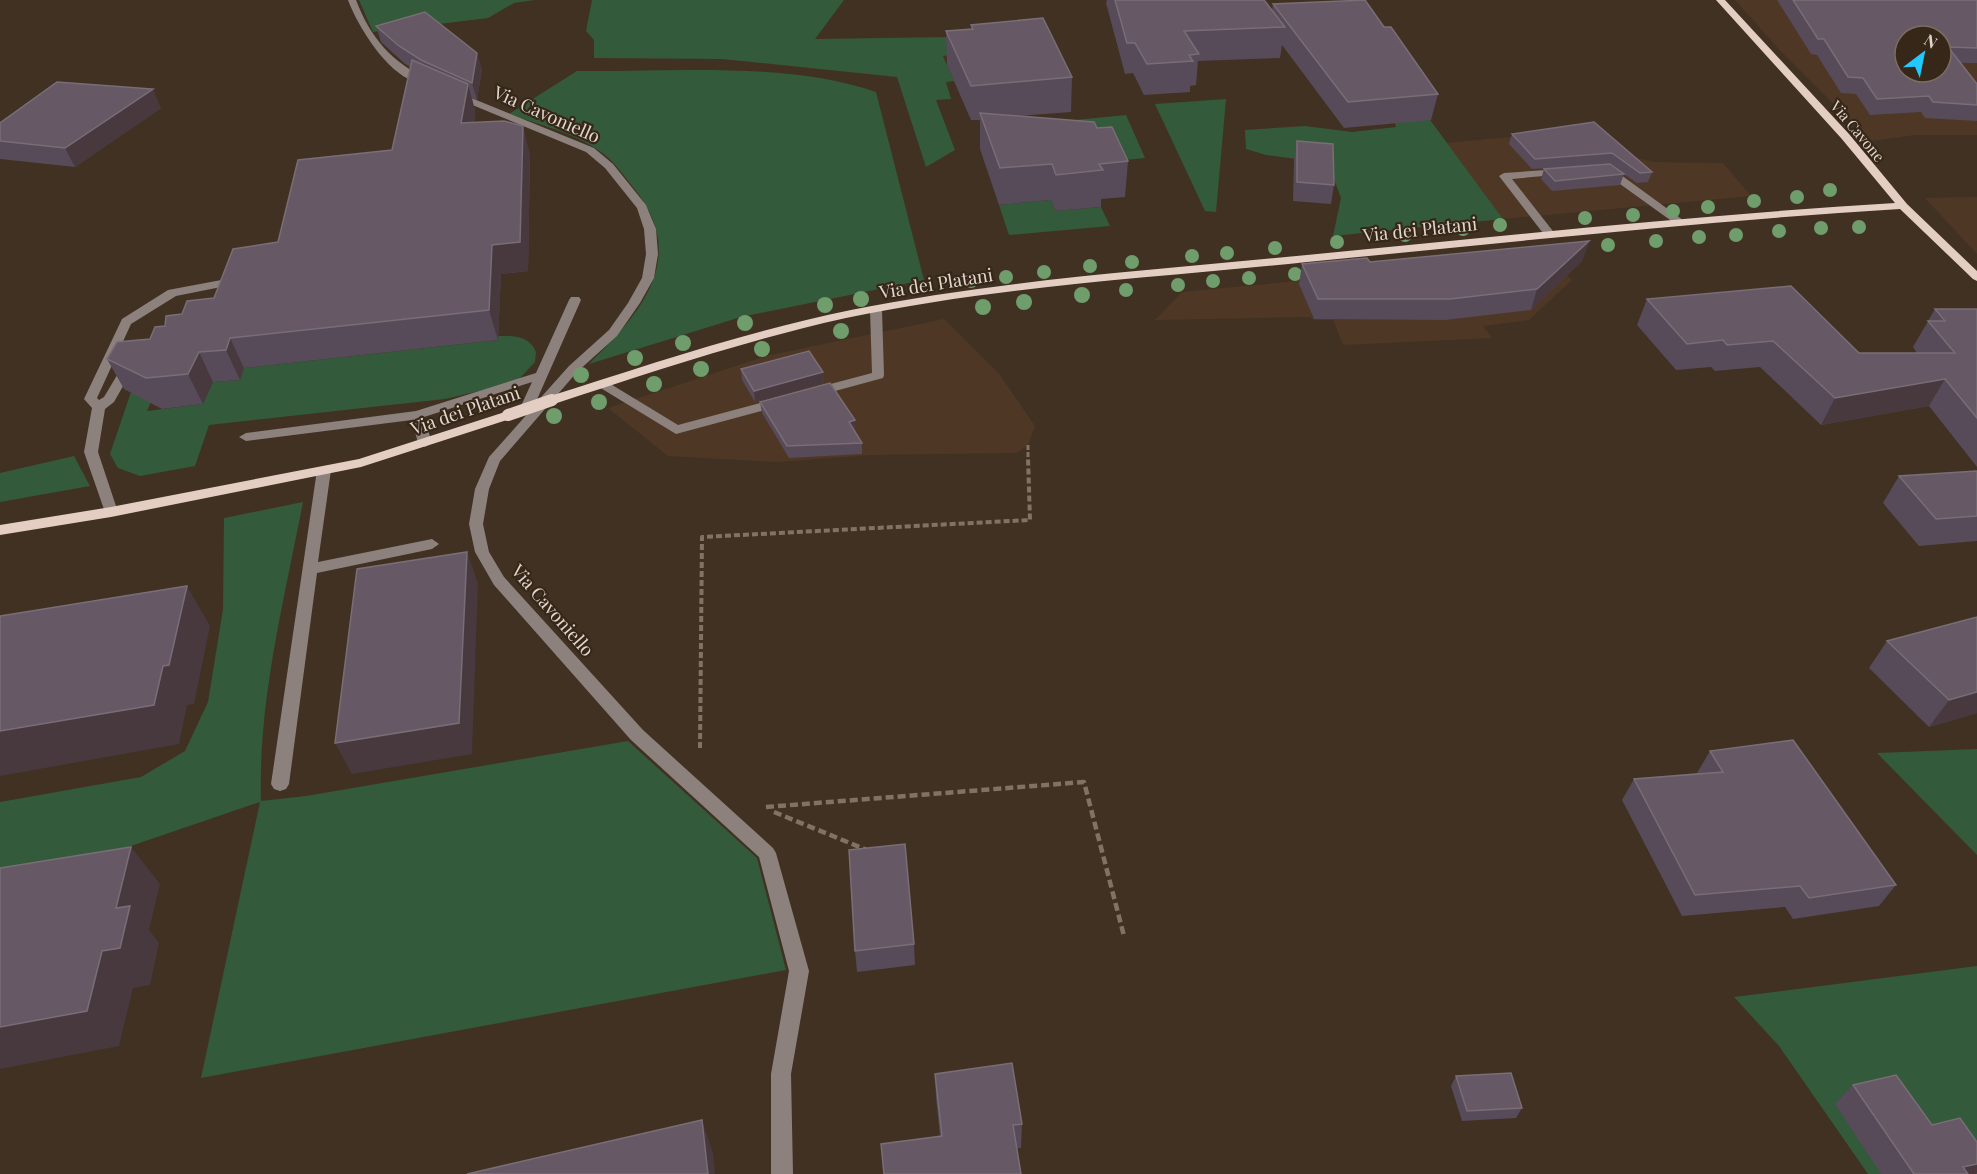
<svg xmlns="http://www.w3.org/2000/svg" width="1977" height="1174" font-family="'Playfair Display',serif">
<rect width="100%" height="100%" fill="#413122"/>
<g fill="#4e3825" fill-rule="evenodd">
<path d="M 1735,0 L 1974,0 L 1977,4 L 1977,135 L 1915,135 L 1871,141 L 1778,48 ZM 1905,36 L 1941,36 L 1941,72 L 1905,72 Z"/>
<polygon points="1586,130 1621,154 1654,162 1723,163 1751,196 1503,219 1447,143"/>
<polygon points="1977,197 1977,254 1925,198"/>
<polygon points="1548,257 1572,280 1529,320 1483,326 1492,338 1343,345 1333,320 1314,320 1310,317 1155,320 1182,292"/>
<polygon points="944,319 1000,375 1035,426 1028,445 1016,453 871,455 778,462 668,456 608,408 766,356"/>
</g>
<g fill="#335a3b">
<polygon points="359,0 535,0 514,3 488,18 373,32"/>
<polygon points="592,0 844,0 815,39 954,37 963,54 943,56 954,81 946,82 951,99 936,100 955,150 926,167 897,77 722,59 594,58 594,40 586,31"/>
<path d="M 577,71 C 670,72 789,61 876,92 L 924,280 L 741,317 L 589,364 C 642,312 690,257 633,187 C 622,173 611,157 595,148 C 570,132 537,124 509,114 Z"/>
<polygon points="1226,99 1216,212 1205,211 1155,104"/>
<polygon points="1390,107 1422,109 1503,219 1333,236 1341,198 1328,163 1266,155 1246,149 1245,130 1305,126 1352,132 1396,127"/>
<polygon points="1126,115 1145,158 1095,163 1075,120"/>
<polygon points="1051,200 1055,211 1101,207 1110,226 1009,235 999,205"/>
<path d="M 498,336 C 513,336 529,335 536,352 L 535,362 L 520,378 L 501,386 L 445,399 L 209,425 L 195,466 L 140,476 L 118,468 L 110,454 L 131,392 L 157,389 L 147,411 L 203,404 L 213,382 L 240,380 L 244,368 L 498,340 Z"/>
<polygon points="74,456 90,486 0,502 0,473"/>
<path d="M 303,502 C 284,601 258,701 261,801 L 306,796 L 628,741 L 757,858 L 786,970 L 201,1078 L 260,802 L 122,849 L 0,872 L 0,802 L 141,777 L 185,751 L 208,702 L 223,609 L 224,518 Z"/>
<polygon points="1977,749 1977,855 1877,753"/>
<polygon points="1977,966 1977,1174 1868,1174 1779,1046 1734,997"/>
</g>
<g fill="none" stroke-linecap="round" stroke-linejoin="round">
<polyline stroke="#807366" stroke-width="3" stroke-dasharray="5 2" stroke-linecap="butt" points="1028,445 1028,459"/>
<polyline stroke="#807366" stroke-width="4" stroke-dasharray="6 3" stroke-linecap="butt" points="700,748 702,537 1030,520 1028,458"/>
<g stroke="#807366" stroke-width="4.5" stroke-dasharray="8 4" stroke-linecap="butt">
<polyline points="766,807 1084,782 1124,936"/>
<polyline points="774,812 867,850"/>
</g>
<g fill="#8c817c" fill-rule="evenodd">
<path d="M 348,0 L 356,0 C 370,37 392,63 428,79 L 428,83 C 394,87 358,27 348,0 Z"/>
<polygon points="453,93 459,93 594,148 613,164 646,205 656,229 658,254 654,278 640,303 617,336 577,372 500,461 489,489 483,524 489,552 504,577 643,730 773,848 776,853 809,971 791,1074 793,1174 771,1174 771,1074 789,971 759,857 631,740 494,585 475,552 469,524 475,489 489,457 529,412 522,411 520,408 532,382 424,417 432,443 425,447 418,443 412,420 246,441 239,437 246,433 416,411 536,373 569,300 571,297 579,297 581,300 535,404 569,366 609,330 628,303 642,278 646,254 644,229 637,208 605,168 586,152 453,97"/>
<polygon points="1602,167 1610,167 1687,223 1685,225 1677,225 1602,171"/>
<polygon points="1561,169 1565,170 1565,174 1512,179 1556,235 1550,238 1546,237 1499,176 1504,173"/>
<polygon points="232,278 236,280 236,284 176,296 131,324 97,398 99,400 104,397 125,362 133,362 135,365 114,402 105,409 98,452 118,512 116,515 106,515 84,452 92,408 84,399 122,319 168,290"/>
<polygon points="876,306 882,310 884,375 883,378 813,397 808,396 807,393 808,390 872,373 870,310"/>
<polygon points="604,380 678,425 779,398 786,402 784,405 676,434 599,387 598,384"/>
<polygon points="324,466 331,470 318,562 432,539 439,544 432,549 317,573 289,784 286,789 280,791 274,789 271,784 317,470"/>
</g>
<g fill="#e4cec3" fill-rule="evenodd">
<path d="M 1716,0 L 1725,0 L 1849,134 L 1907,204 L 1977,271 L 1977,281 L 1973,279 L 1900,209 C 1702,221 1505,243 1307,262 C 1153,278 997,286 846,318 C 747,340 652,372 557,403 L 547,403 L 545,400 L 547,397 C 648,365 748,331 851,310 C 1001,280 1155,270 1307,255 C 1503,236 1698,215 1895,203 L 1841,138 Z"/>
<polygon points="508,411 513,412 515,415 513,418 361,467 111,517 0,535 0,525 111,507 359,459"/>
</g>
<polyline stroke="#e4cec3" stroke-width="12" points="508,415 552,400"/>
</g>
<g fill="#6f9d6c">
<circle cx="1830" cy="190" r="7"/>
<circle cx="1797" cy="197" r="7"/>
<circle cx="1754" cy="201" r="7"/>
<circle cx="1708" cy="207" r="7"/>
<circle cx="1673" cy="211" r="7"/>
<circle cx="1633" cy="215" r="7"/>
<circle cx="1585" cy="218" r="7"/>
<circle cx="1500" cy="225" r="7"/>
<circle cx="1859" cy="227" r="7"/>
<circle cx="1821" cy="228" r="7"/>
<circle cx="1463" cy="229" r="7"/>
<circle cx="1779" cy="231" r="7"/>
<circle cx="1405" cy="235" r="7"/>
<circle cx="1736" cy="235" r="7"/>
<circle cx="1699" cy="237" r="7"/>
<circle cx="1656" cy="241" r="7"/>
<circle cx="1337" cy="242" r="7"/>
<circle cx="1608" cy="245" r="7"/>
<circle cx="1275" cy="248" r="7"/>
<circle cx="1227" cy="253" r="7"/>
<circle cx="1192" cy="256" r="7"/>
<circle cx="1132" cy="262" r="7"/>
<circle cx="1090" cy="266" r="7"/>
<circle cx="1044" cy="272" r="7"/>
<circle cx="1295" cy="274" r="7"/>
<circle cx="1006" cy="277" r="7"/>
<circle cx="1249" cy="278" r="7"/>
<circle cx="971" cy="281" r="7"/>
<circle cx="1213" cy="281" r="7"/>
<circle cx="1178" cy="285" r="7"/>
<circle cx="1126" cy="290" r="7"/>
<circle cx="1082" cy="295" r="8"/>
<circle cx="861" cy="299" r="8"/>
<circle cx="1024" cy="302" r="8"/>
<circle cx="825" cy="305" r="8"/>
<circle cx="983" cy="307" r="8"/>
<circle cx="745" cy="323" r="8"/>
<circle cx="841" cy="331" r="8"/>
<circle cx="683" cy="343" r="8"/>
<circle cx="762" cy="349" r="8"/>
<circle cx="635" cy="358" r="8"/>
<circle cx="701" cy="369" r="8"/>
<circle cx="581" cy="375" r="8"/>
<circle cx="654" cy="384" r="8"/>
<circle cx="599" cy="402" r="8"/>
<circle cx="554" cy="416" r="8"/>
</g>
<g fill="#574a59">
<polygon points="1107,0 1264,0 1272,11 1273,4 1384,27 1438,94 1431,120 1344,128 1282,45 1280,58 1198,61 1196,85 1190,86 1190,92 1144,95 1133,73 1125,74 1106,3"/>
<polygon points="1777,0 1977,0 1977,63 1960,63 1977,84 1977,121 1925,118 1921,112 1870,115 1856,94 1841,93 1817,55 1811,54"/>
<polygon points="971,25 1072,77 1071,112 1018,116 1097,128 1128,161 1125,197 1101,199 1101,207 1055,211 1051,200 999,205 980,149 980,120 971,120 947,65 946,31 971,29"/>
<polygon points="376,26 482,69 477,100 472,98 475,111 474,122 530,154 528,271 501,274 498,340 244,368 240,380 213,382 203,404 162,409 124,389 107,359 150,339 165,326 182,314 214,298 278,242 392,150 410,67 404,63 381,42"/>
<polygon points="161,108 75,167 0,159 0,123"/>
<polygon points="1594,122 1652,172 1648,182 1637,183 1621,172 1624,174 1620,185 1552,191 1541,179 1544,169 1609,164 1532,169 1509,144 1512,134"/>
<polygon points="1297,141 1334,185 1331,204 1293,201 1294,160"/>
<polygon points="1589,241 1582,261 1531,310 1445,320 1314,319 1299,284 1302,264 1370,262"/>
<polygon points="1647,299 1859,353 1917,353 1913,347 1935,309 1977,309 1977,467 1929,406 1821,425 1760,367 1715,371 1711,367 1676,370 1637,325"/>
<polygon points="741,369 823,372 824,383 755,402 742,380"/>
<polygon points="760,402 856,431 855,432 862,443 862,454 789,458 762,413"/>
<polygon points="1977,471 1977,541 1919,546 1883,503 1899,476"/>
<polygon points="1977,617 1977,713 1929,727 1869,668 1887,641"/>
<polygon points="1710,751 1896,885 1879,906 1793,919 1785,907 1682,916 1622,800 1634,779 1697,773"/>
<polygon points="914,944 915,965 857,972 855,951"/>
<polygon points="935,1074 1022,1124 1021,1148 1017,1148 940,1136 936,1098"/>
<polygon points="1456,1076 1522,1108 1516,1118 1462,1121 1451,1086"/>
<polygon points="1853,1085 1932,1125 1977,1142 1977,1173 1975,1174 1881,1174 1835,1104"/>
</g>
<g fill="#48393e">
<polygon points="477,53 482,69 477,100 472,83"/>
<polygon points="468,84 475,111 469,151 461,123"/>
<polygon points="153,89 161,108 75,167 65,148"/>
<polygon points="523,126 530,154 528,271 501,274 498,340 489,310 492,245"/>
<polygon points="1589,241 1582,261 1531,310 1537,289"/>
<polygon points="230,338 244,368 240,380 226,350"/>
<polygon points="199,352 213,382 203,404 188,374"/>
<polygon points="823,372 824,383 755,402 754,391"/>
<polygon points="1945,379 1929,406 1821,425 1835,398"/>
<polygon points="855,420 856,431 850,433 849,422"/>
<polygon points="467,552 478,584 472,754 352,774 335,743"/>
<polygon points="187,586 210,626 194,704 187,705 179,744 0,776 0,731"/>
<polygon points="1977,692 1977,713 1929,727 1949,700"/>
<polygon points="131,847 160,884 149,930 159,943 150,985 133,988 119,1046 0,1069 0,1027 102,951"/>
<polygon points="702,1120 713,1153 715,1174 708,1174"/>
<polygon points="1977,1164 1977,1173 1975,1174 1955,1174 1963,1167"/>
</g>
<g fill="#665965" stroke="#796d76" stroke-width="1.5" fill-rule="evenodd">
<polygon points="1115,0 1264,0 1285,27 1184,31 1199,54 1189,55 1193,61 1147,64 1135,43 1127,43"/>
<polygon points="1365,0 1384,27 1391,27 1438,94 1348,102 1273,4"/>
<path d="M 1793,0 L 1977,0 L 1977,48 L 1948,47 L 1977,84 L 1977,105 L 1933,102 L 1929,96 L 1877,99 L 1863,78 L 1848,77 L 1824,39 L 1818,39 ZM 1905,36 L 1941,36 L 1941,72 L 1905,72 Z"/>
<polygon points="425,12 477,53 472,83 421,60 399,46 376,26"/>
<polygon points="1043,18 1072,77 971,86 946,31 973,29 971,25"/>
<polygon points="412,60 468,84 461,123 504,121 523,126 520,242 492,245 489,310 230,338 226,350 199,352 188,374 146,378 107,359 117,342 150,339 155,327 165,326 166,316 182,314 187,301 214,298 233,249 278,242 298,160 392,150"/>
<polygon points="57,82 153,89 65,148 0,141 0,123"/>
<polygon points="980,113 1094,122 1097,128 1112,127 1128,161 1099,164 1103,170 1056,175 1052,164 1000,168"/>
<polygon points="1594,122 1652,172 1640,173 1612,153 1535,159 1512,134"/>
<polygon points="1297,141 1333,144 1334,185 1297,182"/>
<polygon points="1610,164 1624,174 1555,181 1544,169"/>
<polygon points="1589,241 1537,289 1450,299 1318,299 1302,264 1367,258 1370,262"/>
<polygon points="1791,286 1859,353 1955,353 1928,321 1945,321 1935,309 1977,309 1977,418 1945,379 1835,398 1773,341 1727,345 1723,340 1687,344 1647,299"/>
<polygon points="809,351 823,372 754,391 741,369"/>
<polygon points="830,383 855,420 849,422 862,443 787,446 760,402"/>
<polygon points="1977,471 1977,516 1936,519 1899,476"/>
<polygon points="467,552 459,723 335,743 357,569"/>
<polygon points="187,586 169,665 163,666 154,705 0,731 0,616"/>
<polygon points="1977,617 1977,692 1949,700 1887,641"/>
<polygon points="1793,740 1896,885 1809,898 1800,886 1695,895 1634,779 1723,772 1710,751"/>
<polygon points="905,844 914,944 855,951 849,850"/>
<polygon points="131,847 116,908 130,906 120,948 102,951 87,1011 0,1027 0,868"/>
<polygon points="1012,1063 1022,1124 1013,1125 1021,1174 884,1174 881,1144 942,1136 935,1074"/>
<polygon points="1511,1073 1522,1108 1467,1111 1456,1076"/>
<polygon points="1896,1075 1932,1125 1960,1118 1977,1142 1977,1164 1963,1167 1968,1174 1914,1174 1853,1085"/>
<polygon points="702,1120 708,1174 467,1174"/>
</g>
<g text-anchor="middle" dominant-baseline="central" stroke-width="4.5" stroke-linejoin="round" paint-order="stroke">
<g font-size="15" fill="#e1d7ce" stroke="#372719">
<text transform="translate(1858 131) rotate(50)">Via Cavone</text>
</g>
<g font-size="18" fill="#e1d7ce" stroke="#372719">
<text transform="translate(547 114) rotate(24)">Via Cavoniello</text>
<text transform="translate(1420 229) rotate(-6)">Via dei Platani</text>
<text transform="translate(936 283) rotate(-9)">Via dei Platani</text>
<text transform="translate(465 410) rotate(-19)">Via dei Platani</text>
<text transform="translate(553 610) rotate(49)">Via Cavoniello</text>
</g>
</g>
<g transform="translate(1923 54) rotate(32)"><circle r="28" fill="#372719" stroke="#7b6d61" stroke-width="1.5"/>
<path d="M0-4.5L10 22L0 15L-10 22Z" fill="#22c9fd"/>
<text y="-9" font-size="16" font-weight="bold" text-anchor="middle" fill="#e1d7ce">N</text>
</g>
</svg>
